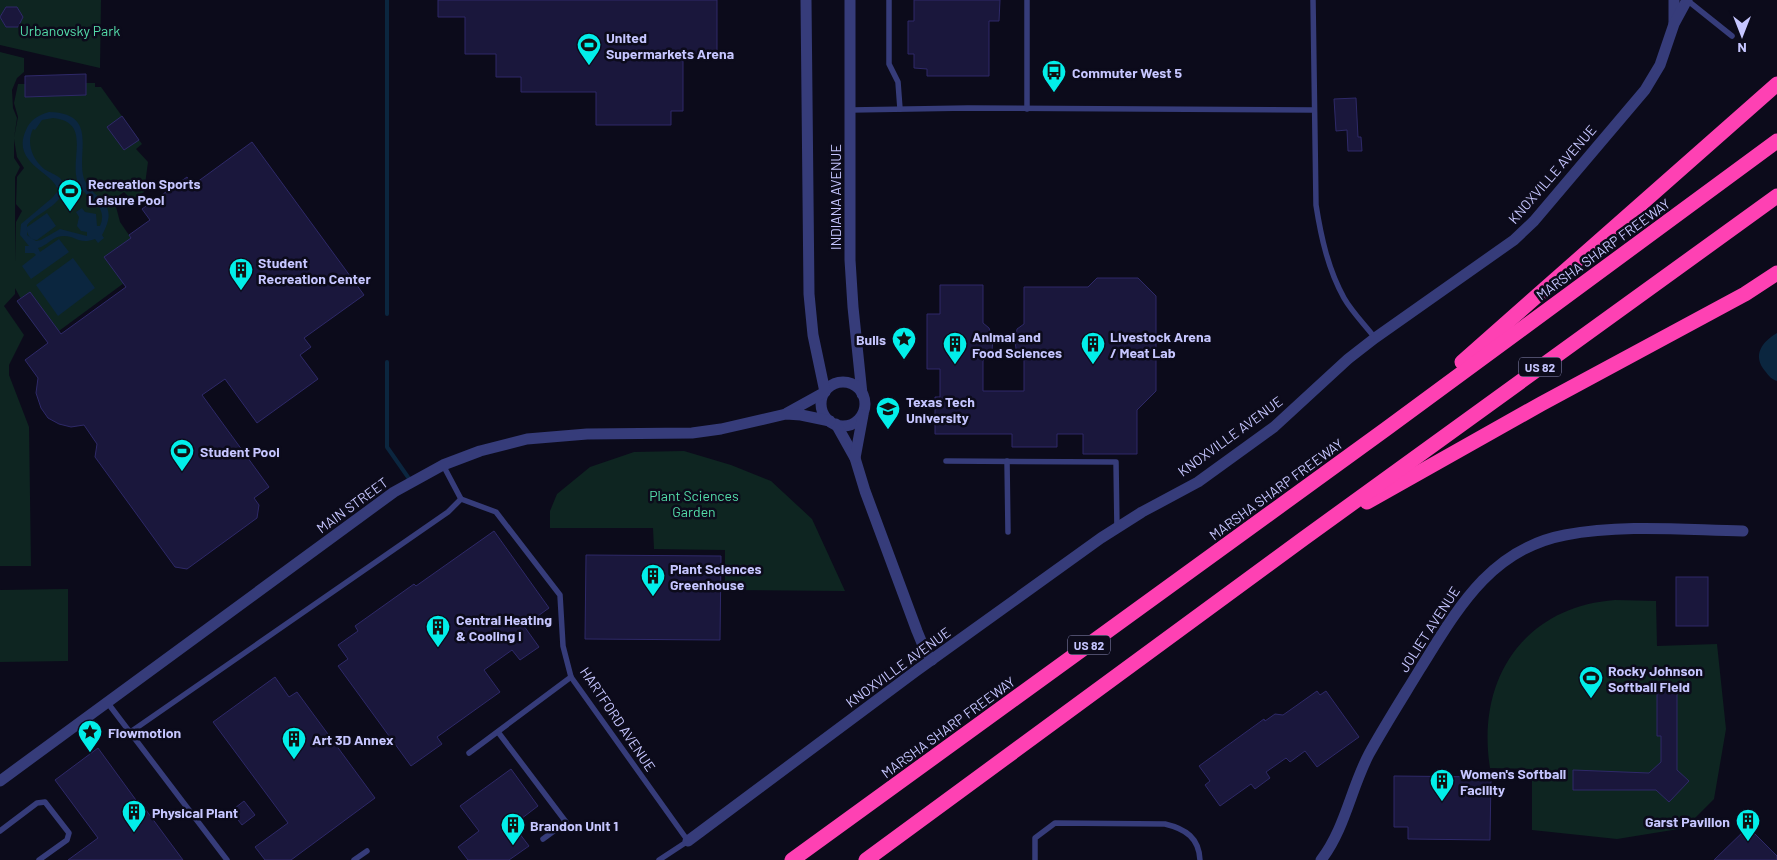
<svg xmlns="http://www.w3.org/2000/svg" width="1777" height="860" font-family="Barlow,sans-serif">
<rect width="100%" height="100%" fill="#0c0b1b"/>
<g fill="#0e2521" fill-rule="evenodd">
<polygon points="0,0 101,0 100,68 0,45"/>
<path d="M 0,52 L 24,58 L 24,72 L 17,78 L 12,90 L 13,108 L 17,118 L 14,138 L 18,117 L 14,103 L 18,84 L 25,84 L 26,97 L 48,96 L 48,86 L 86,95 L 86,83 L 95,83 L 95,87 L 101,87 L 142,144 L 136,149 L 148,162 L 144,192 L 132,200 L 124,192 L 114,199 L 120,222 L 131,238 L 124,283 L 48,339 L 40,328 L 38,330 L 17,302 L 21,299 L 15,288 L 15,294 L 4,306 L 24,335 L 9,365 L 9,375 L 29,427 L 31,566 L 0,566 ZM 14,139 L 17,157 L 24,168 L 17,177 L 16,204 L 22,211 L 16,222 L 15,262 L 15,177 L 20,167 L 14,158 Z"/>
<polygon points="684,451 731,465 771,481 812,519 845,591 725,590 725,550 654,549 653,528 550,528 550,511 557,494 590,467 634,452"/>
<polygon points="68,589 68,661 0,662 0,590"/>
<path d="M 1615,600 L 1656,601 L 1657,646 L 1717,644 L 1726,729 L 1714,799 L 1685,828 L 1617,839 L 1532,830 L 1532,769 L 1490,768 C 1476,680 1523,607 1615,600 Z"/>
</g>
<g fill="#0b263f" fill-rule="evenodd">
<path d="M 49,112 C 97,113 78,149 83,175 C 88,200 123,198 102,235 L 104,238 L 98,243 L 95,239 C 79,245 76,236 64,236 C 54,235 47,246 38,248 L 40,252 L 59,239 L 69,252 L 31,279 L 22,266 L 36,255 L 34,253 L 25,253 L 25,246 L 29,246 L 20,235 L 21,224 L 52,198 L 58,191 C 56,173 10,164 26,130 C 30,120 38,115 49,112 ZM 53,118 C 94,122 67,163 79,185 C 87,200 109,205 100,226 L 97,226 L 96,214 L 85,212 L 82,208 L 76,212 L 79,217 L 77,226 L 81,231 L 87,232 L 87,236 L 60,229 L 41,240 L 36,241 L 27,235 L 27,225 C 39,211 72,202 61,179 C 56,174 50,173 44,169 C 32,159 26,143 33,129 L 35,130 L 42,120 Z"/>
<path d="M 47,213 L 56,226 L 37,240 C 30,240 26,234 27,227 Z"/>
<polygon points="73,258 95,288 58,316 36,285"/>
<path d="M 1777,333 L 1777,381 C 1771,379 1769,376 1765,371 C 1752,355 1762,342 1777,333 Z"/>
</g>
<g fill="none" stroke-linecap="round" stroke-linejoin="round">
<g stroke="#0b263f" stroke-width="4">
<polyline points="387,0 387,314"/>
<polyline points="387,362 387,447 410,480"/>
</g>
</g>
<g fill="#1a173c" stroke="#2e2968">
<polygon points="438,0 717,0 717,54 683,54 683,111 671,111 671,125 596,125 596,92 521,92 521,77 496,77 496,54 465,54 465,17 438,17"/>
<polygon points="914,0 1000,0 999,21 989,21 989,76 927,76 927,69 914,68 914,54 908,54 908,21 914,21"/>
<polygon points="6,7 17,7 23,17 18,27 6,27 0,17"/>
<polygon points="86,74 86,95 25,97 25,76"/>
<polygon points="1356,98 1358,137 1361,137 1362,151 1348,151 1347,130 1336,131 1334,99"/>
<polygon points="122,116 139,140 124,150 107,127"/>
<polygon points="252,142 364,295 304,338 311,347 300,355 318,379 257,423 225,379 202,395 269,487 254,498 259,505 257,518 187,569 175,567 95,457 97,444 84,425 71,427 59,424 48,418 41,408 36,393 38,378 25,360 48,343 17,301 30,292 61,334 126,287 104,257 131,238 129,235 150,220 142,209 187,177 193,185"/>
<polygon points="1097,278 1138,278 1156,296 1156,391 1137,410 1137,454 1083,454 1083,434 1057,434 1057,447 1012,447 1012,434 935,434 935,397 940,397 940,369 927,369 927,314 940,314 940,285 983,285 983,323 989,328 993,339 992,350 983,361 983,391 1024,391 1024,359 1017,355 1015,342 1017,329 1024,324 1024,287 1088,287"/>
<polygon points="494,531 549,608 524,626 539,647 520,660 512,650 484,670 500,692 437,737 442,744 411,766 338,666 348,659 338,645 358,631 355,626 414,584 416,586"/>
<polygon points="586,555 721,556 720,640 585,639"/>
<rect x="1676" y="577" width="32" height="49"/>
<polygon points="275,677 289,697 297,692 375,798 291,860 265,860 255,847 288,823 213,722"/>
<polygon points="1657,686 1677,686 1677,770 1689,781 1669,802 1656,790 1573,790 1573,770 1649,773 1661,762 1661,736 1657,736"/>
<polygon points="1317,691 1320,695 1326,691 1359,737 1317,767 1305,751 1290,762 1286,758 1266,772 1270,778 1255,789 1251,784 1220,806 1205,785 1210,781 1199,766 1264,719 1265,721 1275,714 1283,715"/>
<polygon points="98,748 141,807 143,806 183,860 68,860 98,838 55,780"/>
<polygon points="511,769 538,806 513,825 529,846 509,860 468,860 458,847 479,831 460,806"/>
<polygon points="1394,776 1491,777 1490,840 1408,839 1408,827 1394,827"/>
<polygon points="244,801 255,815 242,825 231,811"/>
<polygon points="1748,827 1777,856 1777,860 1714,860"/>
</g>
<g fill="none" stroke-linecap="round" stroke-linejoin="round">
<g stroke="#363c7a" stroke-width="5.5">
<polyline points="889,0 889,64 898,82 900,109"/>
<path d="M 1313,0 L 1316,205 C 1321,237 1328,269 1344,298 C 1352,312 1365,325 1375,338"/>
<polyline points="1687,0 1732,36"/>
<polyline points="1027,109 1027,0"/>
<polyline points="851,110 968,108 1314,110"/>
<polyline points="946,461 1116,462 1117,529"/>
<polyline points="1007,461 1008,532"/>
<polyline points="443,465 461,499 496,512 560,595 563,646 571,677 688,841 659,860"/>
<polyline points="107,702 227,860"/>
<polyline points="498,732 566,822 543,839"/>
<polyline points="129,733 448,512 461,499"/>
<polyline points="469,753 571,677"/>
<polyline points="0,831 37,803 45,802 69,833 67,840 39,860"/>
<polyline points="354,860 367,851"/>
<path d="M 1035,860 L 1035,838 L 1055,823 L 1165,824 C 1186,829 1199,838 1200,860"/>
</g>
<g stroke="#363c7a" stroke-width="11">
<polyline points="850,0 850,260 853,307 862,394"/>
<polyline points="1674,0 1674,23"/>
<circle cx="843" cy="404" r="22"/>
<polyline points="787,413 825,392 813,335 809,294 806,0"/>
<polyline points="836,424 855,458 865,491 917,631 924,648 932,660"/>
<polyline points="855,458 863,415"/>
<polyline points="0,781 394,492 443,465 480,451 527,439 587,434 692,433 721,429 786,414 801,415 830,421"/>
<polyline points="688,841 916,671 1101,538 1142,512 1198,482 1274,427 1348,359 1375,338 1514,240 1534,221 1645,90 1660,65 1674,24 1687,0"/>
<path d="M 1321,860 C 1345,829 1351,788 1369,754 C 1385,725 1403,697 1420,669 C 1457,610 1490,549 1565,535 C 1623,524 1685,530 1743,531"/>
</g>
<g stroke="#fe41b3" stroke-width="15">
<polyline points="1462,362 1777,84"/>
<polyline points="1367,502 1541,404 1745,294 1777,273"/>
<polyline points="792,860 1386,429 1777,141"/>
<polyline points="866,860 1303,539 1777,196"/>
</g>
</g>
<defs>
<symbol id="stadium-pin" viewBox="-11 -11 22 30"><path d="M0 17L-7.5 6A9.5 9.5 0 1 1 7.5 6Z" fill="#02eee9" stroke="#0c0b1b"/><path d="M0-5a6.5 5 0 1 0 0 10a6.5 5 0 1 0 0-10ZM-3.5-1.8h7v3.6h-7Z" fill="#111"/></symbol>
<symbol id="bus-pin" viewBox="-11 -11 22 30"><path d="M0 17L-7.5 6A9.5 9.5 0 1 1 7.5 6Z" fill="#02eee9" stroke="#0c0b1b"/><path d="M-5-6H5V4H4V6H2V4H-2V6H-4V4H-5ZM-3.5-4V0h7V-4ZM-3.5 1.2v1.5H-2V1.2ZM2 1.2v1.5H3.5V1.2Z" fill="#111"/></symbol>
<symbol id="building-pin" viewBox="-11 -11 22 30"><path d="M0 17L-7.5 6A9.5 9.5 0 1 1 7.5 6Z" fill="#02eee9" stroke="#0c0b1b"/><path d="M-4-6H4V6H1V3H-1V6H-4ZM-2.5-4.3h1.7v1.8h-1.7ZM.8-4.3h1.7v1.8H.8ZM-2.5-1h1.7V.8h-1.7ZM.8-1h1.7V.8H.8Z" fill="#111"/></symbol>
<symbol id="sight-pin" viewBox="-11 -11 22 30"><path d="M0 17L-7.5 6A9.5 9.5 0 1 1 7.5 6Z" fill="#02eee9" stroke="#0c0b1b"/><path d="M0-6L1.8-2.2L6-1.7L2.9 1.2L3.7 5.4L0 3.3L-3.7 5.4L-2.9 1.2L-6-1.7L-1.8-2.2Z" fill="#111"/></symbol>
<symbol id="university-pin" viewBox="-11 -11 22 30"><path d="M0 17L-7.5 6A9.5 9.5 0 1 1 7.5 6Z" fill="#02eee9" stroke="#0c0b1b"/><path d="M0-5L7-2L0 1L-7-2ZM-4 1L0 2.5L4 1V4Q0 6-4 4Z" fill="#111"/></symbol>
</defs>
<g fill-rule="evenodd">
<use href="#stadium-pin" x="575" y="31" width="28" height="38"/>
<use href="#bus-pin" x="1040" y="58" width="28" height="38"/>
<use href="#stadium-pin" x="56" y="177" width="28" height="38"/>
<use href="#building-pin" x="227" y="256" width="28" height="38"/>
<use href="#sight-pin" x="890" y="325" width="28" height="38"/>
<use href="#building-pin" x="941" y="330" width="28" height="38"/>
<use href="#building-pin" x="1079" y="330" width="28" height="38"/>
<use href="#university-pin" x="874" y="395" width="28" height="38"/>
<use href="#stadium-pin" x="168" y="437" width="28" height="38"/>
<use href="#building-pin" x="639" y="562" width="28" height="38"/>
<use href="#building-pin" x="424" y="613" width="28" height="38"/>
<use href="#stadium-pin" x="1577" y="664" width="28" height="38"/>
<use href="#sight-pin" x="76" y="718" width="28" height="38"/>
<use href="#building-pin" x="280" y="725" width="28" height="38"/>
<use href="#building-pin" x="1428" y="767" width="28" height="38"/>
<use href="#building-pin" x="120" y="798" width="28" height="38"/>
<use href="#building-pin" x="1734" y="807" width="28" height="38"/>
<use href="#building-pin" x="499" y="811" width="28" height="38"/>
</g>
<g text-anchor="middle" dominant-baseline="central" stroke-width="5" stroke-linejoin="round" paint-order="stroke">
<g fill="#0c0b1b" stroke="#8e8ebb" stroke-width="1">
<rect x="1519" y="357.5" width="42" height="19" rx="4"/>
<rect x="1068" y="635.5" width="42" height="19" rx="4"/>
</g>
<g font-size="12" font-weight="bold" fill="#c6c6ff">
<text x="1540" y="367">US 82</text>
<text x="1089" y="645">US 82</text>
</g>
<g font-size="14" fill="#54ddaa" stroke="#0c0b1b">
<text x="70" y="30">Urbanovsky Park</text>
<text x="694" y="495">Plant Sciences<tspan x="694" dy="16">Garden</tspan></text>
</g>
<g font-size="14" font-weight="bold" fill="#c6c6ff" stroke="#0c0b1b" text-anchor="start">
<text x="606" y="37">United<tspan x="606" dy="16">Supermarkets Arena</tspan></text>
<text x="1072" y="72">Commuter West 5</text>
<text x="88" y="183">Recreation Sports<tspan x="88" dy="16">Leisure Pool</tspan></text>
<text x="258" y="262">Student<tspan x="258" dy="16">Recreation Center</tspan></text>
<text x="972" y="336">Animal and<tspan x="972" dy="16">Food Sciences</tspan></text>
<text x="1110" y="336">Livestock Arena<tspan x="1110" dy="16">/ Meat Lab</tspan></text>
<text x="886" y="339" text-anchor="end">Bulls</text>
<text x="906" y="401">Texas Tech<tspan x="906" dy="16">University</tspan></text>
<text x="200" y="451">Student Pool</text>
<text x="670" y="568">Plant Sciences<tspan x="670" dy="16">Greenhouse</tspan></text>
<text x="456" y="619">Central Heating<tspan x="456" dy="16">&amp; Cooling I</tspan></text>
<text x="1608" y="670">Rocky Johnson<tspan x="1608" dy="16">Softball Field</tspan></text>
<text x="108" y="732">Flowmotion</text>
<text x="312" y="739">Art 3D Annex</text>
<text x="1460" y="773">Women's Softball<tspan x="1460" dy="16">Facility</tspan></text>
<text x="152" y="812">Physical Plant</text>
<text x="1730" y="821" text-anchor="end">Garst Pavilion</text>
<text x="530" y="825">Brandon Unit 1</text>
</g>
<g font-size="14" fill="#c6c6ff" stroke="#0c0b1b">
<text transform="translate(1552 174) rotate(-49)">KNOXVILLE AVENUE</text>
<text transform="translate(835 197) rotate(-90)">INDIANA AVENUE</text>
<text transform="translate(1603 249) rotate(-36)">MARSHA SHARP FREEWAY</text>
<text transform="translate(1230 436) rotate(-36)">KNOXVILLE AVENUE</text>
<text transform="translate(1276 489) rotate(-36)">MARSHA SHARP FREEWAY</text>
<text transform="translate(352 505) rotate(-36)">MAIN STREET</text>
<text transform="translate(1429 629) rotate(-57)">JOLIET AVENUE</text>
<text transform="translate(898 667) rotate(-36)">KNOXVILLE AVENUE</text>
<text transform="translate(618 719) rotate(56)">HARTFORD AVENUE</text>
<text transform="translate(948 727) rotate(-36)">MARSHA SHARP FREEWAY</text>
</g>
</g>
<g transform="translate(1742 35) rotate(180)" stroke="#0c0b1b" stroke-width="4" paint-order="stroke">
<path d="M0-4L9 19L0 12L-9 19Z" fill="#c6c6ff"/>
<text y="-8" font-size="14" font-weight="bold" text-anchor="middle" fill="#c6c6ff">N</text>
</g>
</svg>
